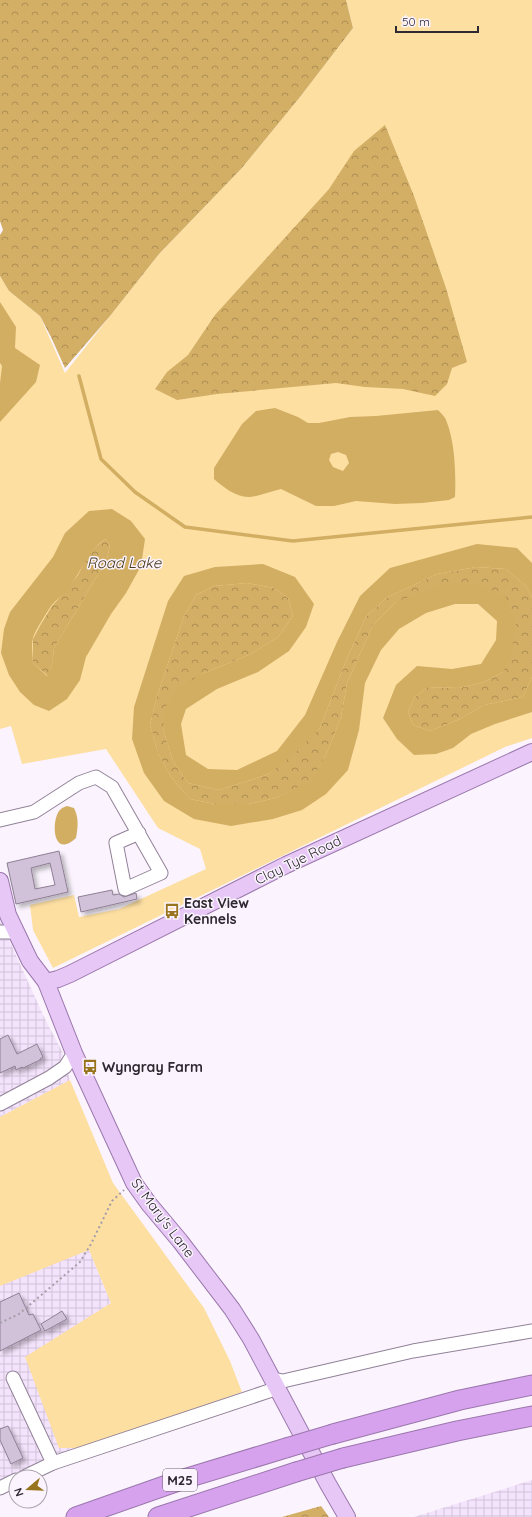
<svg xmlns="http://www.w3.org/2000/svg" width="532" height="1517" font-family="Quicksand,sans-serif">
<defs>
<pattern id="industrial-grid" width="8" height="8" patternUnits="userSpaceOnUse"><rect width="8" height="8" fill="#f4e3fc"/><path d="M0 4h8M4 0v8" fill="none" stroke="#d2c3d8"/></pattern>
<pattern id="forest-crowns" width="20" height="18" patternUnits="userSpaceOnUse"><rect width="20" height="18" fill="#d3af65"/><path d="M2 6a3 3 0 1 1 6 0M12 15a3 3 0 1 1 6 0" fill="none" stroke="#ac8e54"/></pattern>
<filter id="shadow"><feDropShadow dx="3.5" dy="3.5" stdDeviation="2" flood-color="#0004"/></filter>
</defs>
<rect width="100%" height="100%" fill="#fbf4fe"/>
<g fill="url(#industrial-grid)">
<polygon points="0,920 45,1019 62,1051 70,1080 0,1117"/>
<polygon points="89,1250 111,1303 25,1358 86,1448 16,1477 16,1486 0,1495 0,1284"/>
<polygon points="532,1480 532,1517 414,1517"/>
</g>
<g fill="#fddfa2">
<polygon points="346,0 532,0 532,738 505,747 53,968 33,930 30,905 74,895 79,917 119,909 206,869 200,849 158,828 106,749 22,764 11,726 0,729 0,276 9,291 40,316 65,373 159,254 241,169 300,97 353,28"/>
<polygon points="70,1080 113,1183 204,1308 230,1361 242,1392 86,1448 59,1448 25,1357 111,1303 89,1250 0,1286 0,1117"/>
</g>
<g fill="url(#forest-crowns)">
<polygon points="0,0 346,0 353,28 300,97 241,169 159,254 110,316 65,368 51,337 40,316 9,291 0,276 0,235 3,230 0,221"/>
<polygon points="385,125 414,196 446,288 467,362 452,368 447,384 435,396 403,389 365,387 336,383 217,394 177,400 155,389 167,372 188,355 215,315 329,189 354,151"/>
<polygon points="105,539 110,545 107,559 54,648 52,666 48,676 33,663 33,639 41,624 52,606 66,591 78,575 87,557 96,547"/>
<polygon points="476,567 506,569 526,586 532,597 532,677 523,697 484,705 460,719 430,731 413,725 408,712 414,698 427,687 459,688 484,682 503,672 506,597 396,602 373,625 347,683 341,717 327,753 311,782 276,798 248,804 215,804 190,799 171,777 158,753 150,725 157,696 184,616 196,595 214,586 247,583 274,588 288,598 293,616 278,637 251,654 202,674 163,729 173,761 188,783 219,790 269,774 320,728 347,658 366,617 386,598 437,574"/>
<polygon points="321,1506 329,1517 282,1517"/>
</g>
<g fill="#d2ae63" fill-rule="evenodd">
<polygon points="0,302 16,327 15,348 40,365 36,382 0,422 0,383 2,366 0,363"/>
<path d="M 275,408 L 298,417 L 308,423 L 319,423 L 350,417 L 376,416 L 438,410 C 441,413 445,417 446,420 C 455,441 456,474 455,497 L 449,500 L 422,503 L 395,504 L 356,501 L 334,506 L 316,506 L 281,489 C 271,491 260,496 250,497 C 237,498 223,487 214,479 L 214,468 L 242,424 L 256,411 ZM 338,452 L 346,455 L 349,463 L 343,471 L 333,467 L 329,460 L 331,454 Z"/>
<path d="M 112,509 L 131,521 L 145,539 L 141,566 L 126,593 L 111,614 L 86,657 L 80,680 L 67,699 L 49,711 L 34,705 L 20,692 L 9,675 L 1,653 L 4,629 L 10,612 L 53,557 L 65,533 L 89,511 ZM 105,539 L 110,545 L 107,559 L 54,648 L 52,666 L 47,676 L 33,663 C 33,655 31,646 33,638 C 36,629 46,614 51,606 C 56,600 62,596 67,591 C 80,574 87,552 105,539 Z"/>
<polygon points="477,544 517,548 532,563 532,597 526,586 506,569 476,567 437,574 386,598 366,617 347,658 320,728 297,751 269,774 219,790 188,783 173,761 163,729 165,708 176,690 202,674 251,654 278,637 293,616 288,598 274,588 247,583 214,586 196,595 184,616 157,696 150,725 158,753 171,777 190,799 215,804 248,804 276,798 311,781 327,753 341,717 347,683 373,625 396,602 446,583 480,584 506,597 516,623 511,656 503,672 484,682 459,688 427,687 414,698 408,712 413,725 430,731 460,719 484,705 523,697 532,677 532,712 495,724 471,734 453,748 436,754 414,755 397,739 383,718 396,685 417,666 452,669 481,664 496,640 497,621 478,604 455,604 426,613 399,629 381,650 365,683 359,730 348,770 326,794 302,810 273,819 231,826 194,819 164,801 144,773 132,739 134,707 168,601 184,576 215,567 263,564 295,577 314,604 306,627 289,651 258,672 217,689 186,709 181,724 186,755 208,769 237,770 277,751 305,715 337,642 360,596 390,568"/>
<path d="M 67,806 L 74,808 C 79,818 78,827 76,838 C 51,861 51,816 61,809 C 63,807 65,807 67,806 Z"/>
</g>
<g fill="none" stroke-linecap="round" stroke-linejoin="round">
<polyline stroke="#d2ae63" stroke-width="3.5" points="79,376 101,459 135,492 185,527 293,541 532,517"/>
</g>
<g fill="#d1c2d9" stroke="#8e7f95" fill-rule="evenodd" filter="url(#shadow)">
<path d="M 59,851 L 68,892 L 16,904 L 7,863 ZM 50,863 L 55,885 L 35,889 L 31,868 Z"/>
<polygon points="112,890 113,895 119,894 124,897 136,893 137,899 81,912 78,897"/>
<polygon points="8,1035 17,1054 37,1044 43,1057 40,1059 40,1060 23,1068 22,1067 16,1070 15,1066 0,1073 0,1039"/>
<polygon points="19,1293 29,1315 33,1314 41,1330 0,1351 0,1302"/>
<polygon points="62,1311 67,1319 45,1331 41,1324"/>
<polygon points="8,1426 23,1458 11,1464 0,1440 0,1429"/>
</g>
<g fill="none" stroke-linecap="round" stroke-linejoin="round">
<defs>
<g id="minor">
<polyline points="0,820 34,812 79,783 96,777 112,787 161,873 125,889 116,843 139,833"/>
<polyline points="0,932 15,932"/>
<polyline points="0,1104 49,1078 65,1067 74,1053"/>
<polyline points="13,1378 53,1463"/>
<polyline points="273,1379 283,1381 413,1351 532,1331"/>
<polyline points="24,1477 53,1463 278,1388"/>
<polyline points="0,1488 16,1480"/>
</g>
<g id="major">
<polyline points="0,881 8,915 30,961 46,982 74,1053 134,1183 149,1204 180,1241 232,1309 251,1339 328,1484 347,1517"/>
<polyline points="46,982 58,979 70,974 286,865 532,752"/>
</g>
<g id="highway">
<polyline points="333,1434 460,1400 532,1385"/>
<polyline points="343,1458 457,1431 532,1416"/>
<polyline points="76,1517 187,1478 286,1448"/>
<polyline points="158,1517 296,1472"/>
</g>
</defs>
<use href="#minor" stroke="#918298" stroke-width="15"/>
<use href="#major" stroke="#9b77ac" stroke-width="18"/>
<use href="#highway" stroke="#9b77ac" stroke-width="21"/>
<polyline stroke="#a59ea8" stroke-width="2" stroke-dasharray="2 3" stroke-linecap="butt" points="0,1323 19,1314 26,1308 80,1262 91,1244 112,1201 124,1190"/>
<use href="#minor" stroke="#fff" stroke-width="13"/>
<use href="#major" stroke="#e6c7f5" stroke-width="16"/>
<use href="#highway" stroke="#d6a2ee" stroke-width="19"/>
<defs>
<g id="highway-bridge">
<polyline points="286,1448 333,1434"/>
<polyline points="296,1472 343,1458"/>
</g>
</defs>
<use href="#highway-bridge" stroke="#9b77ac" stroke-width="21" stroke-linecap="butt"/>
<use href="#highway-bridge" stroke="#d6a2ee" stroke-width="19"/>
</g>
<defs>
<symbol id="bus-bare" viewBox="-9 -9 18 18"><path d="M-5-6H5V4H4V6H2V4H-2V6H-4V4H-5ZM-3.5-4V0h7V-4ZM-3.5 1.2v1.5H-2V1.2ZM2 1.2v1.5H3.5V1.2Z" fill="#98741e" stroke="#fbf4fe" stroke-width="2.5" paint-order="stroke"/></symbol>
</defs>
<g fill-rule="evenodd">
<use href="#bus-bare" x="161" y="900" width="22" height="22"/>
<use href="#bus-bare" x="79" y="1056" width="22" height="22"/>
</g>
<g text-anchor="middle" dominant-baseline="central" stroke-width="3" stroke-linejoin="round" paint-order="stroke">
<rect fill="#fbf4fe" stroke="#6c656e" stroke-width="1" x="163" y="1469" width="34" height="22" rx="3"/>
<g font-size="13" font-weight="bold" fill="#2e2831">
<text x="180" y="1480">M25</text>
</g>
<g font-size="14" fill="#2e2831" stroke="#fbf4fe">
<text transform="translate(298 860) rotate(-26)">Clay Tye Road</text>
<text transform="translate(163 1218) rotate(53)">St Mary's Lane</text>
</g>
<g font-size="14" font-weight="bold" fill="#2e2831" stroke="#fbf4fe" text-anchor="start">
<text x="184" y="903">East View<tspan x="184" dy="16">Kennels</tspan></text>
<text x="102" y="1067">Wyngray Farm</text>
</g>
<g font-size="15" font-style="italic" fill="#4c3c1c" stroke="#fbf4fe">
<text x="124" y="562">Road Lake</text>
</g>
</g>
<g transform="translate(28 1489) rotate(251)"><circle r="19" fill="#fbf4fe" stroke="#a9a2ac"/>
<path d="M0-3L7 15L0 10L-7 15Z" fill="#98741e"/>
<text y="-6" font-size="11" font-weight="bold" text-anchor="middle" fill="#2e2831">N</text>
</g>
<path d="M396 26v6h82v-6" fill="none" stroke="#2e2831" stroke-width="2"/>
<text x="402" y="26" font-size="12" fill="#2e2831" stroke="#fbf4fe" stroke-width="3" paint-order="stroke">50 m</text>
</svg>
